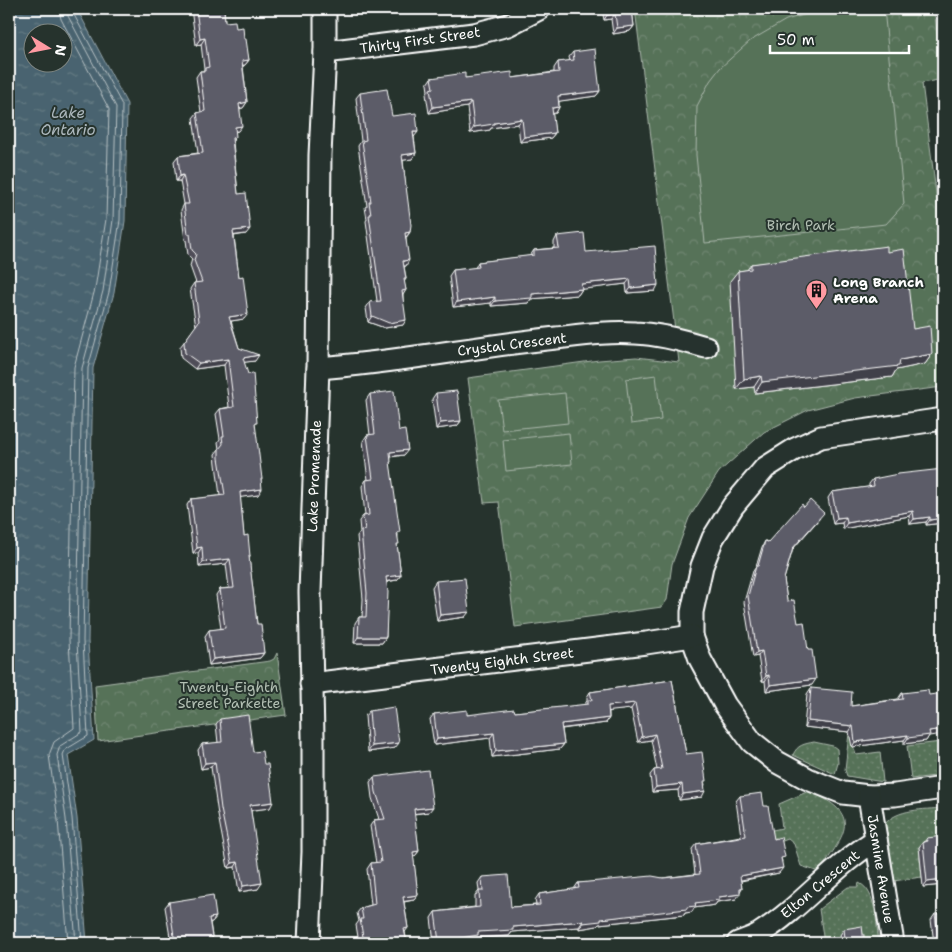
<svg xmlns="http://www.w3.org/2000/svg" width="952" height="952" font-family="'Shantell Sans',sans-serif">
<defs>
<pattern id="grass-dots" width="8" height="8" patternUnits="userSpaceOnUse" patternTransform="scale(1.25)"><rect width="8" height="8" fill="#577259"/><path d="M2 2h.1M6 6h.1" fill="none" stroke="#708772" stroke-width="1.8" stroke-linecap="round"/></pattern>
<pattern id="park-crowns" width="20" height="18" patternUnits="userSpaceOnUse" patternTransform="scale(1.25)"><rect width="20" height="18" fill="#577259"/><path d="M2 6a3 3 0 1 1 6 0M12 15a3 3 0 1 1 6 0" fill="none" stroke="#708772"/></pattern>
<pattern id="water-ripples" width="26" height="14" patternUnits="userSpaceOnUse" patternTransform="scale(1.25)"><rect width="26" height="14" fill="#4a646f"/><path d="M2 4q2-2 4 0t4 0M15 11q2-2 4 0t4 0" fill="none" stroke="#657b85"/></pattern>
</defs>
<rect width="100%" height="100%" fill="#26332d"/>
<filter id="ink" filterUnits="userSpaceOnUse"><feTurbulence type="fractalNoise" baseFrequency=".02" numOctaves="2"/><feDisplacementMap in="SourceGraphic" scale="10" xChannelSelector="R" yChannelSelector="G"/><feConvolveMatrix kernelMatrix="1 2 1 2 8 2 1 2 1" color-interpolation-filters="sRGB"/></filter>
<g filter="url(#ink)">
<g fill="url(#grass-dots)" stroke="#abb8ac">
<polygon points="849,733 856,755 880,752 883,782 847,776 845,770"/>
<path d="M 814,742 L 833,746 L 837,749 L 838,763 L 835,774 L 793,755 C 797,745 804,744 814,742 Z"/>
<polygon points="941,742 941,745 943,745 943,775 911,779 907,746"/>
<path d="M 809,791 C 863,815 846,832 819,872 L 801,866 L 794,844 L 788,839 L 777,843 L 768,831 L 782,828 L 779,804 Z"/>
<path d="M 943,808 L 943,851 L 919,847 L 922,877 L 893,881 L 884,825 C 897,808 924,810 943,808 Z"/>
<path d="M 859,883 C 877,891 876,925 879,943 L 866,943 L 864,934 L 859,935 L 841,943 L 824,943 L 819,909 L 848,887 L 858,887 Z"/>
</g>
<g fill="url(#park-crowns)" stroke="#abb8ac">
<polygon points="635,9 934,9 943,79 922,83 943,248 943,387 855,398 808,410 764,432 719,472 689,518 672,564 667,600 662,607 515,627 499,502 484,503 468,378 599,360 636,357 679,362"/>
<polygon points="277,653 286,715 98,741 95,685 270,661 274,659"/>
</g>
<g fill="#577259" stroke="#abb8ac">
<polygon points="824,9 884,9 904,204 886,224 705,243 696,155 697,106 710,81 720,68 750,41 786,20"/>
<polygon points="656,375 661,420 631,424 626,379"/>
<polygon points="565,393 568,423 502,430 498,400"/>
<polygon points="569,433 572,464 506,471 503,440"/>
</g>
<path fill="url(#water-ripples)" stroke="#92a2a9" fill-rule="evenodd" d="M 9,9 L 77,9 L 127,104 L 125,221 L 114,293 L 93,368 L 88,641 L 94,740 L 68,755 L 77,818 L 87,943 L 9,943 ZM 32,32 L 62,32 L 62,62 L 32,62 Z"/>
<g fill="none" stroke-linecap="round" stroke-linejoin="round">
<g stroke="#b7c1c5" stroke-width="1">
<polyline points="59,9 61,19 109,109 106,219 95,289 74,367 69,640 74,728 54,742 49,755 58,820 68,943"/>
<polyline points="66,9 68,16 116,107 113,220 103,291 82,368 77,641 82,732 60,746 57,755 66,819 76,943"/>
<polyline points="73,9 73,13 122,105 120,220 109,292 88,368 83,641 88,736 65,750 63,755 72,818 82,943"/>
</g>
<defs>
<g id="street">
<polyline points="325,52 474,34 508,25 539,9"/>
<path d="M 318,368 C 397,363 476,346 556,338 C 582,335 609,331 635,333 C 660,334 683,341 706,347"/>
<polyline points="943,419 821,437 795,449 765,468 733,506 713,538 702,566 692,612 692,636 700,659 725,705 752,742 777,762 808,779 843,793 869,796 895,795 943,788"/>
<polyline points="311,684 646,643 692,636"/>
<polyline points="869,796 893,943"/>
<polyline points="309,943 313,852 313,737 310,592 318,368 320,155 325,52 325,9"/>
<path d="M 738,943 C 745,940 753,938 759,934 C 802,907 833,866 876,840"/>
</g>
</defs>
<use href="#street" stroke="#fff" stroke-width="25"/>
<use href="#street" stroke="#26332d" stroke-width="21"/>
</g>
<g fill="#4f4e59" stroke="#fff">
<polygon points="191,9 224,9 225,22 236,28 244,39 249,60 245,65 243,66 247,102 243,108 240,108 238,131 235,132 233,142 238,194 246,234 234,236 244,319 231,321 239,348 255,361 244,362 255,426 261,481 258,495 240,497 244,536 250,556 249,558 257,624 264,653 260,658 209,665 205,636 209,630 221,629 216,595 220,589 229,588 226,564 199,567 198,553 193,553 187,505 191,499 220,496 216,464 215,454 219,449 218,442 220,439 216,414 220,409 229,407 224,365 195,369 181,358 180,347 196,326 190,289 194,283 196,283 190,266 192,259 188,255 186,240 185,240 181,210 184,204 180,181 176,181 174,161 178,156 198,153 193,118 197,113 201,112 196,77 200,71 203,71 204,69 201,44 196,45"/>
<polygon points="602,9 632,9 634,26 630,31 613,34 611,19 604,20"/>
<polygon points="573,52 600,91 596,96 559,101 559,107 556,113 552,113 555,133 551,138 520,142 518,124 491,128 490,130 470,133 467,107 429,113 426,94 428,91 427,84 431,78 512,78 554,72 554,68 558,62 570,61 569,57"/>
<polygon points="360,93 392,116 414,137 416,153 412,159 403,160 410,232 406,238 406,266 404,266 406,279 404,282 406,290 403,295 403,325 385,328 368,322 366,308 370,302 377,301 366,221 367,219 365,207 367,206 358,146 361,141 356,98"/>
<polygon points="557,236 655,291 627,293 626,284 582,289 578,295 531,299 528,303 491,306 491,303 453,307 449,276 453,270 475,268 478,262 530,256 534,250 554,248 554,242"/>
<polygon points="887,252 913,329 932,354 925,364 896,370 892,377 755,393 754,387 736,389 730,281 738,271 747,270 751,264"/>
<polygon points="436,393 461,421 457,426 436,429 432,399"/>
<polygon points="370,394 399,431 404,455 391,457 390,464 398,535 397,545 401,575 397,580 387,582 386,637 382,643 354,643 355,623 359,617 362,617 363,599 357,536 360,532 359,521 363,516 365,515 362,486 366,480 368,480 363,441 367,435 370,435 366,400"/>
<polygon points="873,479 943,523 926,525 926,522 910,524 909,516 843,529 842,523 833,524 828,498 832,492 869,487 869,484"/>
<polygon points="804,507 820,518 793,549 784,579 787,601 798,623 812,685 766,691 765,681 762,681 758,656 753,657 744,602 753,571 756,567 762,547 765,541 768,542"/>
<polygon points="436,581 465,617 437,621 432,587"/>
<polygon points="672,680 686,754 705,784 702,797 679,800 678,790 652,792 650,775 654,770 657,770 651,740 638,742 631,709 609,711 609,718 606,723 562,729 564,744 560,749 492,757 490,738 434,745 430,719 434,714 467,715 515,712 584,705 587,701 587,697 590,692"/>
<polygon points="811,688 851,706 898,699 902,693 929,736 926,741 904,744 904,740 852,747 849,732 804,727 807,694"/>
<polygon points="369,711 395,748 368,752 365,716"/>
<polygon points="220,719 253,752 270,808 251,810 258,889 239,892 235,867 228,868 218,815 211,767 201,769 198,750 202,744 218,743 216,724"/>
<polygon points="374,777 429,812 414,814 419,851 415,856 413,856 418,895 414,900 404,902 408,928 405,932 407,943 359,943 356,925 359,921 357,913 361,908 371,905 367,869 371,863 376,863 370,826 374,820 379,819 372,798 370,782"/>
<polygon points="740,796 764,806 774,839 782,861 779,873 741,881 742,888 736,899 717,902 715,905 694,908 692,912 685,913 684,915 599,924 597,926 579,929 579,927 512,932 509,936 476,938 474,941 459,943 434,943 431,918 435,912 475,907 475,896 479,891 478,883 482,877 511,907 536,905 535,900 539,894 574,889 578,883 663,878 695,874 692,849 696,844 741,836 736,801"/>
<polygon points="927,838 943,885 923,887 919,847 923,842 925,841"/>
<polygon points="169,902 216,917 212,922 210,922 213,943 171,943 165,907"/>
<polygon points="935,914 943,943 934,943 931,920"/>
<polygon points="844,929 864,943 823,943 824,941 841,939 840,935"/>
</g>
<g fill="#404048" stroke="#fff">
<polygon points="615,14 611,19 604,20 607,15"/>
<polygon points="634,26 630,31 613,34 617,28"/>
<polygon points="205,38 201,44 196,45 200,39"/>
<polygon points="249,60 245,65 238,66 242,61"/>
<polygon points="600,91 596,96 554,102 558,96"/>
<polygon points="247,102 243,108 235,109 239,104"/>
<polygon points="471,102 467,107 429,113 433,107"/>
<polygon points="559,107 556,113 548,114 552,108"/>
<polygon points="522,119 518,124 491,128 490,130 470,133 474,127 494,123"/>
<polygon points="242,126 238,131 231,132 235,127"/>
<polygon points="413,132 418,132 414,137"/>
<polygon points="555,133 551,138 520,142 524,137"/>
<polygon points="416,153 412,159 398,161 402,155"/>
<polygon points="183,175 180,181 176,181 180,176"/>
<polygon points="250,229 246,234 229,236 233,231"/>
<polygon points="410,232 406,237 401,238 405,233"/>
<polygon points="409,260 406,266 399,266 403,261"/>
<polygon points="630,279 626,284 577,290 581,284"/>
<polygon points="658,285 655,291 627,293 631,288"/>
<polygon points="582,289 578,295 531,299 528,303 491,306 495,301 532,294"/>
<polygon points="495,297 491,303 453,307 457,302"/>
<polygon points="248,314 244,319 225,322 229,317"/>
<polygon points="372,316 406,320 403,325 385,328 368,322"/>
<polygon points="932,354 925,364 896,370 892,377 755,393 762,382 900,360"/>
<polygon points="259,355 255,361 239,363 243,358"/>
<polygon points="228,359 224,365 195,369 199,363"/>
<polygon points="761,376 754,387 736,389 744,379"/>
<polygon points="461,421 457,426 436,429 440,423"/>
<polygon points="408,450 404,455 386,457 390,452"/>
<polygon points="262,489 258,495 236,498 240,492"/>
<polygon points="913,511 909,516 843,529 847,523"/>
<polygon points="846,517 842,523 833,524 837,518"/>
<polygon points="930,517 926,522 910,524 914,519"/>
<polygon points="943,518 943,523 926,525 930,520"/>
<polygon points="202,547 198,553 193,553 197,548"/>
<polygon points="230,559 226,564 199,567 203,562"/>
<polygon points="401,575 397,580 383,582 386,577"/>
<polygon points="469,612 465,617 437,621 440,615"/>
<polygon points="358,637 386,637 382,643 354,643"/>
<polygon points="762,651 758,656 753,657 757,652"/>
<polygon points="264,653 260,658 209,665 213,659"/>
<polygon points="769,675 765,681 762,681 766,676"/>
<polygon points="816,679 812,685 766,691 770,685"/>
<polygon points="635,703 631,709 604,712 608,706"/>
<polygon points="609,718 606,723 558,729 561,724"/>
<polygon points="808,721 853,726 849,732 804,727"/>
<polygon points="943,729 943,734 929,736 926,741 904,744 908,738 929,731"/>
<polygon points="494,733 490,738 434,745 437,739"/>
<polygon points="655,734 651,740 638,742 642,737"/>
<polygon points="908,735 904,740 852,747 855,742"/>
<polygon points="399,743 395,748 368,752 372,746"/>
<polygon points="564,744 560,749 492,757 496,751"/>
<polygon points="215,762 211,767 201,769 205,763"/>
<polygon points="682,784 678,790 652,792 656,787"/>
<polygon points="705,791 702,797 679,800 683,794"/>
<polygon points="273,802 270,808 246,811 250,805"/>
<polygon points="433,807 429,812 410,814 414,809"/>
<polygon points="419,851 415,856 409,857 413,852"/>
<polygon points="238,862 235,867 228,868 232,863"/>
<polygon points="783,868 779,873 736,881 740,876"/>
<polygon points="943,880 943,885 923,887 927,882"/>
<polygon points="262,883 258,889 239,892 243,886"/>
<polygon points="740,894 736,899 717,902 715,905 694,908 692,912 685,913 684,915 599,924 597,926 579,929 583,923 601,919 687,907 695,903 719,897"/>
<polygon points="418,895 414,900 400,902 403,897"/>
<polygon points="216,917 212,922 205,923 209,918"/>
<polygon points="583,921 579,927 512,932 509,936 476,938 474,941 459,943 438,943 439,942 478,932 513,927"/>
</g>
<g fill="#5c5b67" stroke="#fff">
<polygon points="196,9 224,9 225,22 235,21 236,28 243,27 244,39 246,39 249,60 242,61 247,102 239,104 242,126 235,127 236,137 232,138 238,194 246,193 250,229 233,231 239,277 243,276 248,314 229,317 239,348 259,355 243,358 248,374 253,373 257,423 255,423 262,479 261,479 262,489 240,492 244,536 248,535 250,556 249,556 257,624 261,624 264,653 213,659 209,630 225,628 220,589 234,588 230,559 203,562 202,547 197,548 191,499 225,495 219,458 219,449 223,444 222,436 224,436 220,409 234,407 228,359 199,363 185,353 184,342 199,321 194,283 202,282 194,260 196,254 192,250 190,234 188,234 184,204 189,204 183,175 180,176 178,156 203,153 197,113 205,111 200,71 205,71 205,68 209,67 205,38 200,39"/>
<polygon points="607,9 632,9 634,26 617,28 615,14 607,15"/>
<polygon points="595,49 600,91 558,96 559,107 552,108 555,133 524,137 522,119 494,123 494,124 474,127 471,102 433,107 430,89 433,88 431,78 465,73 465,78 512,72 512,78 559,72 558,62 574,60 573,52"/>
<polygon points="387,89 392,116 416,113 418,132 413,132 416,153 402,155 411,225 410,232 405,233 409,260 403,261 406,279 404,279 406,290 402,291 406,320 389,323 372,316 370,302 381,301 369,215 371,215 369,202 371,202 362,141 366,140 360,93"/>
<polygon points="584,233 586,252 655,246 658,285 631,288 630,279 581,284 582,289 532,294 532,298 495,301 495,297 457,302 453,270 479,267 478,262 534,255 534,250 559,248 557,236"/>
<polygon points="887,246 887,252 904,249 913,329 930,326 932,354 900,360 899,366 762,382 761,376 744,379 738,271 751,269 751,264"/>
<polygon points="394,391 399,431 405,430 408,450 390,452 391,462 390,462 400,532 397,533 399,544 397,544 401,575 386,577 388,592 386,637 358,637 359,617 366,617 367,593 361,531 365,530 363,516 369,515 366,480 373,479 367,435 375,434 370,394"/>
<polygon points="457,391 461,421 440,423 436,393"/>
<polygon points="943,469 943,518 930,520 930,517 914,519 913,511 847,523 846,517 837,518 832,492 874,486 873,479 898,474"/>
<polygon points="810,500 824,513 793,548 784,579 787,601 794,600 798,623 804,622 808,650 812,650 816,679 770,685 769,675 766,676 762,651 757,652 748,596 756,566 758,566 765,541 768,542 802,504 804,507"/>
<polygon points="465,578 469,612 440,615 436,581"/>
<polygon points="672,680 686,754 702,752 706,781 704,781 705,791 683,794 682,784 656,787 654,770 662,769 655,734 642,737 635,703 608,706 609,718 561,724 564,744 496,751 494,733 437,739 434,714 467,710 467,715 514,709 515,712 588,704 588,700 592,700 590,692"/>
<polygon points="811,688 852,692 851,706 903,699 902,693 928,690 929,695 943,693 943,729 929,731 930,735 908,738 908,735 855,742 853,726 808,721"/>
<polygon points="394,707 399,743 372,746 369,711"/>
<polygon points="248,715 253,752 262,751 264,764 268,764 273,802 250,805 262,883 243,886 238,862 232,863 221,809 215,762 205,763 202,744 222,742 220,719"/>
<polygon points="428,770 433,807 414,809 419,851 413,852 418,895 403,897 408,928 404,929 407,943 364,943 360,919 363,919 361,908 375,904 371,863 381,862 374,820 385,819 376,792 374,777"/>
<polygon points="762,793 764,806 768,806 774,839 781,837 785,857 781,858 783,868 740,876 742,888 740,888 740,894 719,897 719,900 695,903 696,906 687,907 687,909 601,919 601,921 583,923 583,921 513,927 513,930 478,932 478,935 439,942 435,912 480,907 479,891 483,891 482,877 508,875 511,907 540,905 539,894 579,888 578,883 652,876 663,878 700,874 696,844 746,836 740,796"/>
<polygon points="943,836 943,880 927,882 923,842 928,841 927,838"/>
<polygon points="213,895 216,917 209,918 213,943 175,943 169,902"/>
<polygon points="943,913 943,943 939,943 935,914"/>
<polygon points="862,926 864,943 825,943 824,941 845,938 844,929"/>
</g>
</g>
<defs>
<symbol id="building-pin" viewBox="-11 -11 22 30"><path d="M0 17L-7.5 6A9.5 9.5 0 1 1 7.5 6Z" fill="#ff9aa2" stroke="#26332d"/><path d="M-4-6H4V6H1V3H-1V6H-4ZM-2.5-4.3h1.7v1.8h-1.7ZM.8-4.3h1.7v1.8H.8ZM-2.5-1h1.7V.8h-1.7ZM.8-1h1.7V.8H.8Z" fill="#111"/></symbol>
</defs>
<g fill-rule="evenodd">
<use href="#building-pin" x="804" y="278" width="25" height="34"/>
</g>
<g text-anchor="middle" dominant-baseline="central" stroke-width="4" stroke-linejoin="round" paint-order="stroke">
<g font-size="14" fill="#fff" stroke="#26332d">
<text transform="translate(420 40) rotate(-8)">Thirty First Street</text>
<text transform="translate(512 344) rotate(-7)">Crystal Crescent</text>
<text transform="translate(314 476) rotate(-88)">Lake Promenade</text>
<text transform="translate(502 661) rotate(-7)">Twenty Eighth Street</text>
<text transform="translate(881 869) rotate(81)">Jasmine Avenue</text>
<text transform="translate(820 884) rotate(-40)">Elton Crescent</text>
</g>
<g font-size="14" fill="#b3c0b4" stroke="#26332d">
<text x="801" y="225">Birch Park</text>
<text x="229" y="687">Twenty-Eighth<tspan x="229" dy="16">Street Parkette</tspan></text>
</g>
<g font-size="14" font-weight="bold" fill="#fff" stroke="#26332d" text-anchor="start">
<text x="833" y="282">Long Branch<tspan x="833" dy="16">Arena</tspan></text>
</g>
<g font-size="15" font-style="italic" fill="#aeb9be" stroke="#26332d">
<text x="68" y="113">Lake<tspan x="68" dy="17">Ontario</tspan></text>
</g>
</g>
<rect width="952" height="952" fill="none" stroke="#26332d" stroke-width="30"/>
<rect x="15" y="15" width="922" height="922" fill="none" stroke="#fff" stroke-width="2" filter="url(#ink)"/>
<g transform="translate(48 48) rotate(100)"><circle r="24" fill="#26332d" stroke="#7d8581"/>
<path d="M0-4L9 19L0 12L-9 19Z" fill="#ff9aa2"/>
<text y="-8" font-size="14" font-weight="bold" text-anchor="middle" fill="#ffffff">N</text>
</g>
<path d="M770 45v8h139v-8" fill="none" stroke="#ffffff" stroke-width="2.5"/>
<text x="777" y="45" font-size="15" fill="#ffffff" stroke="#26332d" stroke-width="4" paint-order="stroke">50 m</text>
</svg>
